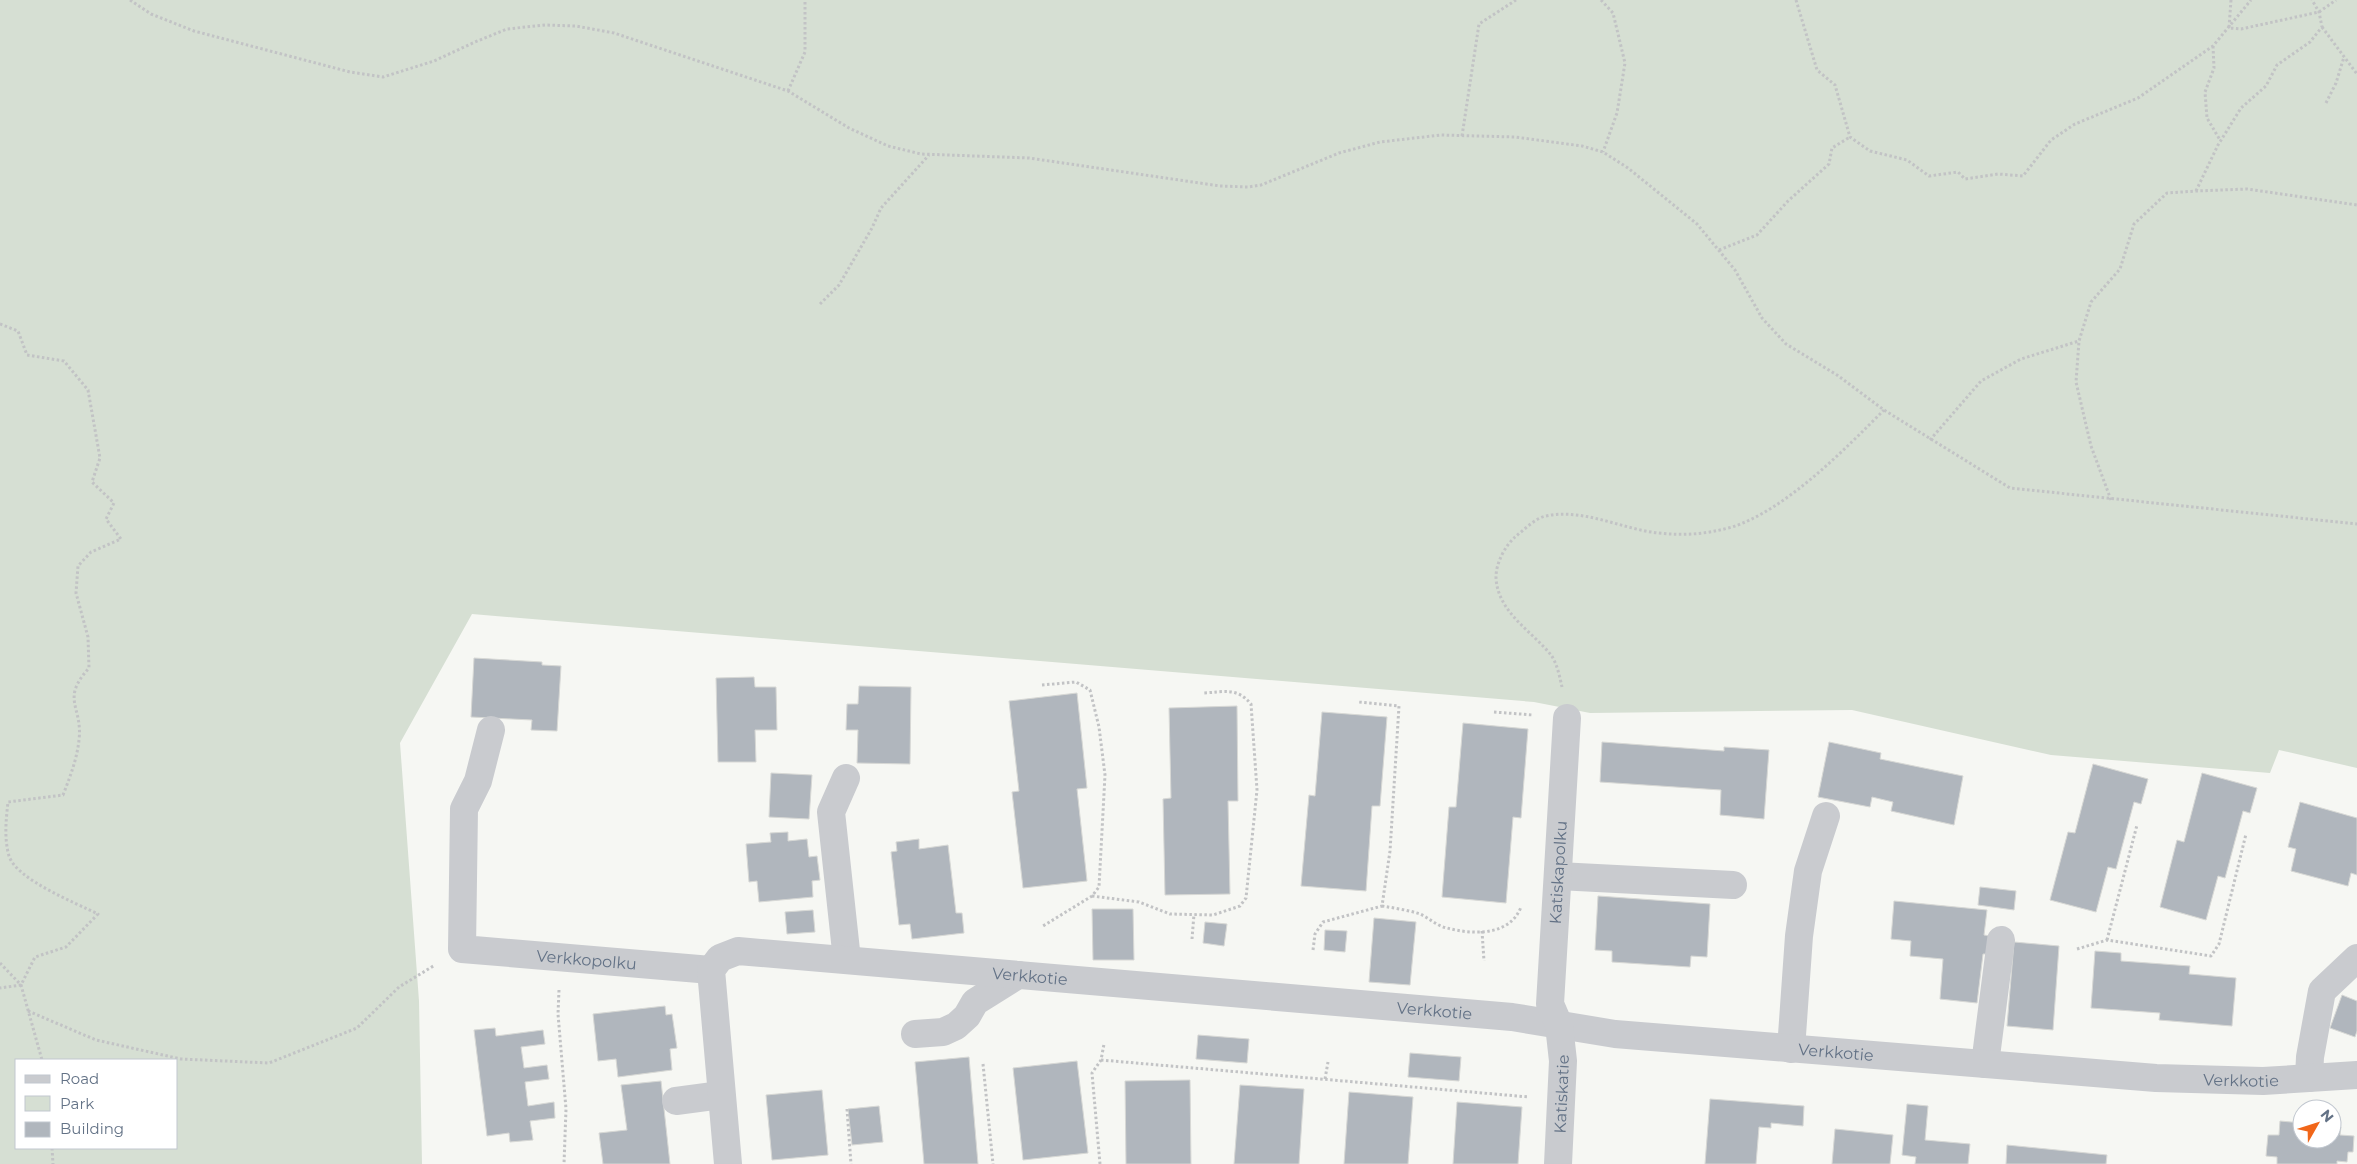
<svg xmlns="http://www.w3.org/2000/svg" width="2357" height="1164" font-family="Montserrat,sans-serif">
<rect width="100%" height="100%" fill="#f6f7f3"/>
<path fill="#d6dfd3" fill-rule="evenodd" d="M 0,0 L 2357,0 L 2357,768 L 2279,750 L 2270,773 L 2051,755 L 1852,710 L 1590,713 L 1534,702 L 472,614 L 400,743 L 419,1001 L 422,1164 L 0,1164 ZM 16,1060 L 176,1060 L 176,1148 L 16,1148 Z"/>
<g fill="#b0b6bd" stroke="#d7d8d5">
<polygon points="474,658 542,662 542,665 561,666 557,731 531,730 532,720 471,717"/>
<polygon points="754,677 755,687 776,687 777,730 755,730 756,762 718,762 716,678"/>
<polygon points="859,686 911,687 910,764 857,763 858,730 846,730 847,704 858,704"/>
<polygon points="1077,693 1087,788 1077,789 1087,881 1023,888 1012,792 1019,791 1009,701"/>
<polygon points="1237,706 1238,801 1228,801 1230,894 1165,895 1163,799 1171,798 1169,708"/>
<polygon points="1322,712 1387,717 1380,806 1372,806 1366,891 1301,886 1309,795 1315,796"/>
<polygon points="1463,723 1528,729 1521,818 1513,817 1506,903 1442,897 1449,807 1456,807"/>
<polygon points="1602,742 1724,751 1724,747 1769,750 1764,819 1720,815 1721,790 1600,782"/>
<polygon points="1829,742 1881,753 1880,759 1963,776 1954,825 1891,811 1893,802 1872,797 1870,807 1818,797"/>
<polygon points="2093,764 2148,779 2141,804 2134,802 2116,869 2108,867 2096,912 2050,900 2068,832 2075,833"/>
<polygon points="771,773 812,775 809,819 769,817"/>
<polygon points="2202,773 2257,788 2250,813 2243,811 2225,878 2218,876 2206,920 2160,907 2177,840 2184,842"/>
<polygon points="2300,802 2357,818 2357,875 2351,873 2348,886 2291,871 2296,849 2288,847"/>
<polygon points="788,832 788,841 807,839 809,857 817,856 820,880 812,881 813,897 759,902 757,881 749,882 746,844 771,842 770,833"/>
<polygon points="919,839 919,849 948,845 956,913 962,913 964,933 912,939 910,924 899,925 891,852 897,851 896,842"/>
<polygon points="1980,887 2016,891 2014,910 1978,905"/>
<polygon points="1598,896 1710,904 1707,957 1691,956 1690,967 1612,962 1612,951 1595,950"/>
<polygon points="1894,901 1987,910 1984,935 1990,936 1989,954 1983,954 1977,1003 1940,999 1943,959 1910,956 1911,941 1891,939"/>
<polygon points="1092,909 1133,909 1134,960 1093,960"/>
<polygon points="813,910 815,932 787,934 785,912"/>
<polygon points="1374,918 1416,922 1410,985 1369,982"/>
<polygon points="1205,922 1227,924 1224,946 1203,943"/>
<polygon points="1325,930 1347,931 1345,952 1324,950"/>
<polygon points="2014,942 2059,946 2053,1030 2007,1026"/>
<polygon points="2095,951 2121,953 2121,961 2190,966 2189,974 2236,978 2232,1026 2159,1020 2160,1013 2091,1008"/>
<polygon points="2342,995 2357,1001 2357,1031 2355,1037 2330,1028"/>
<polygon points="665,1006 666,1015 672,1014 677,1048 670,1049 672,1070 618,1077 616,1059 598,1061 593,1014"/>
<polygon points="495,1028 496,1036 543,1030 545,1044 521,1047 524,1068 547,1065 549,1079 525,1082 528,1106 554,1102 555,1118 530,1121 533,1140 510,1142 509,1133 487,1136 474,1030"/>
<polygon points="1198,1035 1249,1039 1247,1063 1196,1059"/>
<polygon points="1410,1053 1461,1057 1459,1081 1408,1077"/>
<polygon points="969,1057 978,1164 924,1164 915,1062"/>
<polygon points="1077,1061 1088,1153 1023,1160 1013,1068"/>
<polygon points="1190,1080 1191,1164 1126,1164 1125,1081"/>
<polygon points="661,1081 670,1164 603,1164 599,1133 627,1130 621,1085"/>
<polygon points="1240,1085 1304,1089 1299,1164 1234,1164"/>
<polygon points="822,1090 828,1155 772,1160 766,1095"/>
<polygon points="1349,1092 1413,1097 1408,1164 1344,1164"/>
<polygon points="1710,1099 1804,1106 1803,1126 1771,1123 1771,1128 1759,1127 1756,1164 1705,1164"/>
<polygon points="1457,1102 1522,1107 1518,1164 1453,1164"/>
<polygon points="1907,1104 1928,1106 1925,1140 1970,1144 1968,1164 1915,1164 1916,1157 1902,1155"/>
<polygon points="879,1106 883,1142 852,1145 848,1109"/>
<polygon points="2280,1121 2302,1123 2302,1139 2332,1139 2332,1126 2341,1127 2340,1135 2354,1136 2353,1152 2348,1152 2347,1162 2337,1161 2337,1164 2277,1164 2277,1157 2266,1156 2268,1135 2279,1135"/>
<polygon points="1835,1129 1893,1135 1890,1164 1832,1164"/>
<polygon points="2007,1145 2107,1155 2106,1164 2006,1164"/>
</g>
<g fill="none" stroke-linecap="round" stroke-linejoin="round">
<g stroke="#c2c3c5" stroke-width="3" stroke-dasharray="2.5 2.5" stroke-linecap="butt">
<polyline points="130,0 151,14 194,31 350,72 383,77 434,61 475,42 507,29 545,25 576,26 614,33 788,91 849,128 888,146 921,154 1029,158 1220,186 1248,187 1261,185 1339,153 1380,142 1441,135 1515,137 1582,146 1603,152 1628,168 1697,224 1735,270 1762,318 1786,344 1837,375 1884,410 2010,488 2357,524"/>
<polyline points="1601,0 1613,13 1625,63 1617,113 1603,152"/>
<polyline points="1796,0 1817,70 1835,85 1850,137 1870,151 1907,160 1929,176 1958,172 1965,179 1998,174 2023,176 2051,140 2075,124 2138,98 2213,46 2251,0"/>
<polyline points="2231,0 2229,28 2241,29 2319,12 2336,0"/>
<polyline points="2322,27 2357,74"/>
<polyline points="2213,46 2214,68 2205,92 2207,118 2220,140"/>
<polyline points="788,91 805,52 805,0"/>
<polyline points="2326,103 2336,83 2344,57"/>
<polyline points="1462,136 1479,24 1516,0"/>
<polyline points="2196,191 2218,145 2241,108 2266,86 2277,65 2310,42 2322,27 2319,12 2312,0"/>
<polyline points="1719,250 1757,235 1788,201 1829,164 1832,148 1850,137"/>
<polyline points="820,304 839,285 872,228 881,208 929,155"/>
<path d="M 0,324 L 18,331 L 27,355 L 64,361 L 88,390 L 100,458 L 92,482 L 114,503 L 106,519 L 121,539 L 91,552 L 78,566 L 76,593 L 88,637 L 89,668 C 60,700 83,706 79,740 C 77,759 70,777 63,795 L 8,802 C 6,820 4,838 9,856 C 17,880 76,903 98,914 L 66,947 L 35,957 L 21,985 L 0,988"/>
<polyline points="1930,440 1981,381 2021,359 2079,341"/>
<polyline points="2111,500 2091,446 2076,382 2079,341 2091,302 2120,269 2134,224 2167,193 2196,191 2247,189 2357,205"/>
<polyline points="1042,685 1076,682 1090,690 1099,727 1105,775 1099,887 1092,896 1043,926"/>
<path d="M 1562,687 C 1560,678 1557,663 1551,655 C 1532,631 1497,612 1496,577 C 1496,563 1505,546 1515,537 C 1524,530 1535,518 1546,516 C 1583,508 1622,529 1658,533 C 1684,536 1707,534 1732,527 C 1786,510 1845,449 1884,410"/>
<polyline points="1494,712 1533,715"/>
<path d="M 1092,896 L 1139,902 L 1170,914 L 1213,915 L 1240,906 L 1246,898 L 1257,790 L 1251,704 C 1237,687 1223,692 1204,693"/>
<path d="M 1382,906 C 1394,908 1408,910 1420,914 C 1429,918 1437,926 1447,928 C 1473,935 1510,936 1521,907"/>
<polyline points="1482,931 1484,961"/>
<polyline points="1192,939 1194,914"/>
<polyline points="2107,940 2137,825"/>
<polyline points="2077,949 2107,940 2211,956 2219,944 2246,834"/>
<polyline points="1313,950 1315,934 1323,922 1382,906 1390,851 1399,706 1358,702"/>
<polyline points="0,963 21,985 42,1060"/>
<polyline points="559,990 558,1014 566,1109 564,1164"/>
<polyline points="28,1011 96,1040 181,1059 269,1063 357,1028 399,987 435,965"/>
<polyline points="1101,1060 1529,1097"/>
<polyline points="983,1064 993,1164"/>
<polyline points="1325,1079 1328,1062"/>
<polyline points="847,1109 851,1164"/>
<polyline points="52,1148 53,1164"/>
<polyline points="1100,1164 1092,1073 1101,1060 1104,1044"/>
</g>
<g stroke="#c9cbcf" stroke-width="28">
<path id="s1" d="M 491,730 L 478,781 L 464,809 L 462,949 L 711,970"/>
<polyline points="846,778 831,812 847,960"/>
<polyline points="1558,876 1733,885"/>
<polyline points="915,1034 943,1032 956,1026 967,1016 975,1002 1018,975"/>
<polyline points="1791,1049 1799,936 1808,871 1826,816"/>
<polyline points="1985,1064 2001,940"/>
<polyline points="2309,1078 2310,1057 2322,991 2357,958"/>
<polyline points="676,1101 721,1095"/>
<path id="s2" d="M 728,1164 L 711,970 L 720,958 L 738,951 L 1512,1017 L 1615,1034 L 2156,1078 L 2263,1081 L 2357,1075"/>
<path id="s3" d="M 1558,1164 L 1563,1061 L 1559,1025 L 1550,1004 L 1567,718"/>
</g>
</g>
<g text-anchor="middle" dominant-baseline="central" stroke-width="5" stroke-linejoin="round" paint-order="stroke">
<g font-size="16" fill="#637286" stroke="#fff">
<text stroke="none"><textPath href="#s3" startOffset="294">Katiskapolku</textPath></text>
<text stroke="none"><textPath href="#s1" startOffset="349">Verkkopolku</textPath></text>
<text stroke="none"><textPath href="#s2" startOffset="522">Verkkotie</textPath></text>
<text stroke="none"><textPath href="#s2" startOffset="928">Verkkotie</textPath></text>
<text stroke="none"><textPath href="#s2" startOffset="1332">Verkkotie</textPath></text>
<text stroke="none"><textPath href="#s2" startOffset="1738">Verkkotie</textPath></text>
<text stroke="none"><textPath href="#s3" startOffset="70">Katiskatie</textPath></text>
</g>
</g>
<rect x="15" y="1059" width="162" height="90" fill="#ffffff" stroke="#c1c7cf"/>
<rect x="25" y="1075" width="25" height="8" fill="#c9cbcf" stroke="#c1c7cf"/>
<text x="60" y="1084" font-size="15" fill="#637286">Road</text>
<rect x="25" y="1096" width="25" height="15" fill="#d6dfd3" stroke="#c1c7cf"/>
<text x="60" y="1109" font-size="15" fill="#637286">Park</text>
<rect x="25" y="1122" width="25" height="15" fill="#b0b6bd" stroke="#c1c7cf"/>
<text x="60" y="1134" font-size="15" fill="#637286">Building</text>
<g transform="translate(2317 1124) rotate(51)"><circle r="24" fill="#ffffff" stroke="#c1c7cf"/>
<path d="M0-4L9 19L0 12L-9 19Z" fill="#f16619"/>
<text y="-8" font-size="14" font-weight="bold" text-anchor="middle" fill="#637286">N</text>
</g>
</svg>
